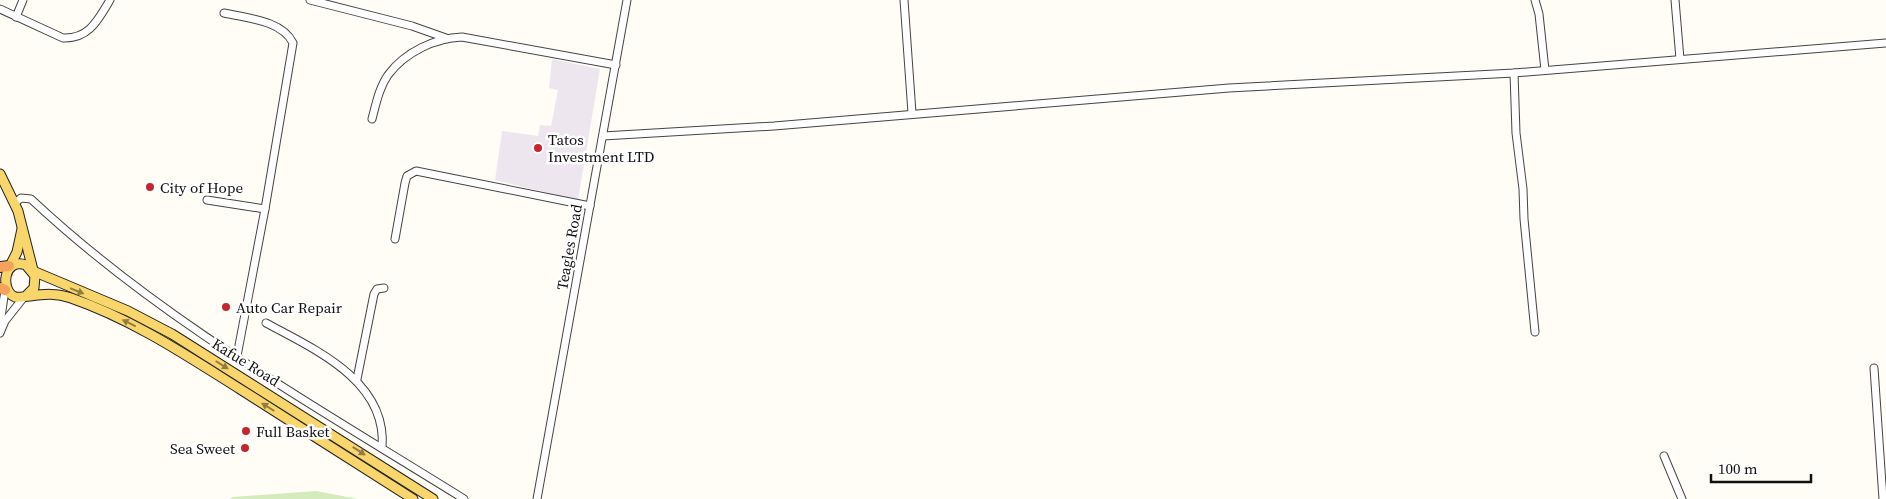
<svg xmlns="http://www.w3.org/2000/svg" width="1886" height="499" font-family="'Source Serif 4',serif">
<rect width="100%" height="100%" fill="#fffdf5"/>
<polygon fill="#eee6ef" points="552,59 600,69 578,200 495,180 502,131 538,136 540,125 551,126 558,90 549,88"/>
<polygon fill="#d5ebbd" points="316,491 358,499 230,499 233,497"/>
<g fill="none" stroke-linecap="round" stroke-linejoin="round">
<defs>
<g id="minor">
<polyline points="310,0 412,26 446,38"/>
<polyline points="904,0 912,113"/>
<polyline points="1535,0 1539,14 1545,70"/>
<polyline points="1675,0 1680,59"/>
<path d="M 0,9 L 63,38 C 89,39 98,20 110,0"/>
<path d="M 224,13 C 246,18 282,20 293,43 L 265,209 L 237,356"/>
<polyline points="16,17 23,0"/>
<polyline points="1514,73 1516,133 1523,189 1524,219 1535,332"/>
<path d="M 372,119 C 376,104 379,88 388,75 C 405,52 435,38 462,37 L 616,65"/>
<polyline points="603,136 774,126 1229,88 1514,73 1886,43"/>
<polyline points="207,200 265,209"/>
<path d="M 15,203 L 21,198 L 31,199 C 160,320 315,406 464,499"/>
<polyline points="395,239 405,183 407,176 416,171 590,206"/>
<path d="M 266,323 C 314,349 388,381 382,448"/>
<polyline points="0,324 5,290"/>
<polyline points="0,333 5,321 24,297"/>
<polyline points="1874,368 1883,499"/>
<polyline points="357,379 374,294 377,289 384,288"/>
<polyline points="1664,456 1682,499"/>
<polyline points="537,499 627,0"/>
</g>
<g id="major">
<polyline points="0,174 18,211 33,270"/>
<polyline points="10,266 17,252 22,229"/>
<polyline points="33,271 128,311 172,334 433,499"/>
<path d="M 26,296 L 34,288 L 35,276 L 26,265 C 3,257 0,291 15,297 C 20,298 25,296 30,296 C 44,294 57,293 71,298 C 132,319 186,355 240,389 C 298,426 355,462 413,499"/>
</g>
<g id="highway">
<polyline points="0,267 9,266"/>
<polyline points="0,288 5,290"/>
</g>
</defs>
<use href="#minor" stroke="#444" stroke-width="9"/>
<use href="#major" stroke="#222" stroke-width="11"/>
<use href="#highway" stroke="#222" stroke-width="12"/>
<use href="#minor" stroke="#fff" stroke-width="7"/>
<use href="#major" stroke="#f9d66b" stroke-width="9"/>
<use href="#highway" stroke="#f5a25d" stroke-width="10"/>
</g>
<defs><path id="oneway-solid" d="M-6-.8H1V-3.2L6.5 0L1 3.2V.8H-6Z" transform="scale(1.25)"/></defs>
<g fill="#917d42">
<use href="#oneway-solid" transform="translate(77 291) rotate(22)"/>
<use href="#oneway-solid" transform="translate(129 323) rotate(-154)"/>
<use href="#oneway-solid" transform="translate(222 365) rotate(32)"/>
<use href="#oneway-solid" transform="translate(268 407) rotate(-148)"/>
<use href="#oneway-solid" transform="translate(359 451) rotate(33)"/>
</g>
<g fill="#c4262e" stroke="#fff" stroke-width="2">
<circle cx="538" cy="148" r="5"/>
<circle cx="150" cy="187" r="5"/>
<circle cx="226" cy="307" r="5"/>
<circle cx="246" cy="431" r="5"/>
<circle cx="245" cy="448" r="5"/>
</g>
<g text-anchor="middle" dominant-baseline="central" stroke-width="5" stroke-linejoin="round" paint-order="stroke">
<g font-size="15" fill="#111" stroke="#fff" text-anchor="start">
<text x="548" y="139">Tatos<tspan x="548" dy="17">Investment LTD</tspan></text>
<text x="160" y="187">City of Hope</text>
<text x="236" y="307">Auto Car Repair</text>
<text x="256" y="431">Full Basket</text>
<text x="235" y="448" text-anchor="end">Sea Sweet</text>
</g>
<g font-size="15" fill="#111" stroke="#fff">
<text transform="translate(569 247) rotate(-80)">Teagles Road</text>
<text transform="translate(246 362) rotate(32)">Kafue Road</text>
</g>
</g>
<path d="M1711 474v8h100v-8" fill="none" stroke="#111111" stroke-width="2.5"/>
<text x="1718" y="474" font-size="15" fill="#111111" stroke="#ffffff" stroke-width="4" paint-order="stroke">100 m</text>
</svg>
